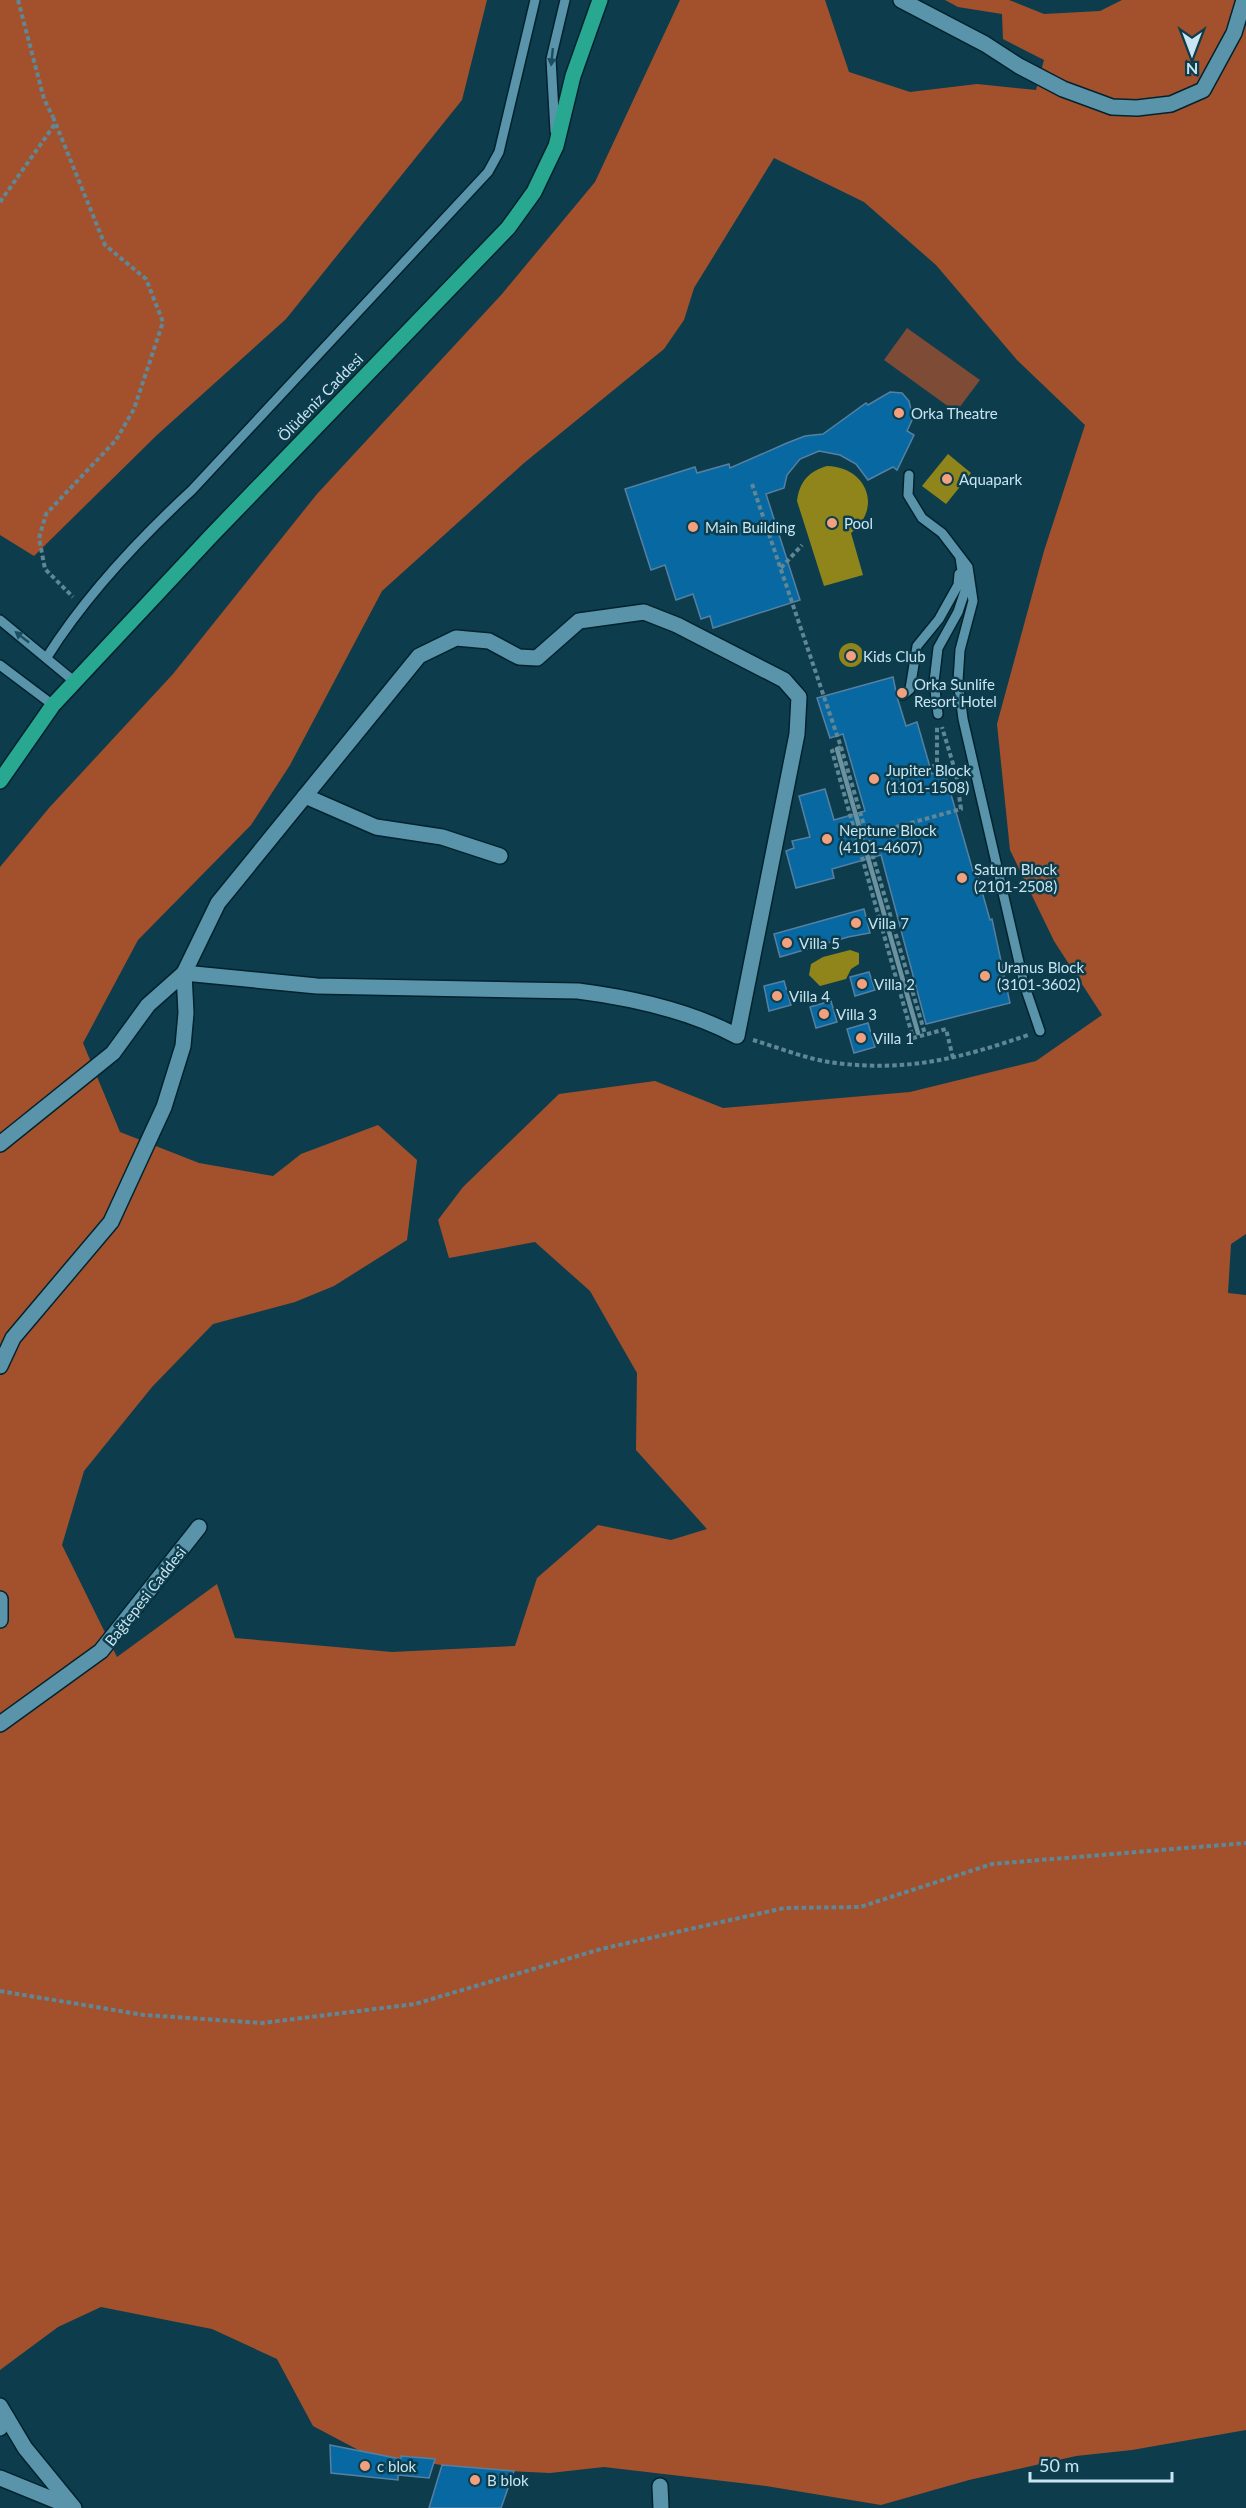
<svg xmlns="http://www.w3.org/2000/svg" width="1246" height="2508" font-family="Lato,sans-serif">
<rect width="100%" height="100%" fill="#0d3d4c"/>
<polygon fill="#7d4b36" points="907,328 980,380 956,412 884,360"/>
<g fill="#a3512d" fill-rule="evenodd">
<polygon points="0,0 487,0 462,100 286,319 157,435 34,556 0,535"/>
<path d="M 680,0 L 825,0 L 849,72 L 910,92 L 977,84 L 1036,90 L 1044,60 L 1003,39 L 1002,14 L 958,7 L 945,0 L 1009,0 L 1044,14 L 1100,11 L 1122,0 L 1246,0 L 1246,1234 L 1231,1244 L 1228,1293 L 1246,1295 L 1246,2430 L 1132,2450 L 1076,2456 L 969,2480 L 881,2505 L 766,2486 L 604,2467 L 550,2473 L 467,2469 L 364,2453 L 313,2426 L 277,2359 L 212,2329 L 101,2307 L 58,2327 L 0,2370 L 0,867 L 49,808 L 173,674 L 317,494 L 502,294 L 595,182 ZM 774,158 L 864,202 L 936,265 L 1017,360 L 1085,425 L 1044,551 L 997,724 L 1010,850 L 1054,941 L 1102,1015 L 1036,1061 L 910,1092 L 723,1108 L 655,1081 L 559,1094 L 463,1187 L 438,1220 L 449,1258 L 535,1242 L 590,1291 L 637,1373 L 636,1450 L 707,1529 L 671,1540 L 598,1525 L 537,1578 L 515,1646 L 392,1652 L 235,1638 L 217,1584 L 117,1657 L 62,1545 L 84,1471 L 152,1387 L 213,1324 L 295,1302 L 334,1286 L 407,1240 L 417,1160 L 378,1125 L 301,1154 L 273,1176 L 199,1163 L 120,1132 L 83,1043 L 138,940 L 251,825 L 290,765 L 382,591 L 524,463 L 664,349 L 684,320 L 694,288 Z"/>
</g>
<g fill="#8f851b">
<polygon points="948,454 971,473 946,504 922,486"/>
<path d="M 827,466 C 867,467 883,508 851,533 L 863,575 L 824,586 L 797,501 C 799,482 809,471 827,466 Z"/>
<circle cx="851" cy="655" r="12"/>
<polygon points="850,950 859,953 859,964 851,969 846,979 820,986 809,975 811,964 823,957"/>
</g>
<g fill="#0868a1" stroke="#5680a2" stroke-width="1.5">
<polygon points="890,392 902,393 909,401 913,418 907,431 914,435 897,470 893,467 868,480 856,464 840,455 819,451 800,459 787,475 784,488 766,494 800,600 713,628 710,616 701,619 693,594 676,600 665,565 651,570 625,489 695,467 697,473 729,464 730,468 787,443 805,436 823,434 866,403 868,405"/>
<polygon points="893,677 897,697 906,726 917,722 932,774 944,770 973,871 976,870 990,920 992,919 1010,1003 926,1024 881,855 832,869 834,878 796,888 786,851 794,848 792,841 810,837 799,796 825,789 834,820 865,811 843,734 830,738 817,698"/>
<polygon points="864,909 870,933 848,937 780,957 774,934"/>
<polygon points="869,972 875,990 855,996 850,977"/>
<polygon points="784,981 791,1005 769,1011 764,986"/>
<polygon points="831,1001 837,1022 816,1028 810,1007"/>
<polygon points="868,1023 875,1047 854,1053 847,1029"/>
<polygon points="330,2445 401,2459 401,2456 435,2459 429,2478 398,2475 398,2480 331,2473"/>
<polygon points="442,2465 514,2471 501,2508 429,2508"/>
</g>
<g fill="none" stroke-linecap="round" stroke-linejoin="round">
<defs>
<g id="service">
<polyline points="555,131 551,59 565,0"/>
<polyline points="909,475 908,495 922,518 942,533 968,567 973,601 960,650 958,681 963,719 1024,984 1040,1031"/>
<polyline points="0,620 75,682"/>
<path d="M 47,657 C 86,595 138,540 192,490 L 488,172 L 499,152 L 535,0"/>
<polyline points="0,665 53,705"/>
<polyline points="903,695 910,689 917,646 939,619 958,585 959,574"/>
<polyline points="938,714 934,682 938,648 958,612 965,591 960,557"/>
</g>
<g id="minor">
<polyline points="901,0 985,44 1019,66 1063,89 1112,107 1137,108 1171,104 1203,90 1234,33 1244,0"/>
<path d="M 0,1144 L 113,1053 L 148,1005 L 184,973 L 317,986 L 578,991 C 633,998 688,1010 737,1036 L 797,734 L 799,697 L 784,680 L 677,625 L 644,612 L 579,621 L 537,658 L 519,657 L 489,641 L 456,638 L 419,656 L 305,796"/>
<polyline points="0,1366 13,1338 111,1222 164,1107 183,1046 186,1013 184,973 218,903 305,796 376,827 442,837 500,856"/>
<polyline points="0,1599 0,1620"/>
<polyline points="0,2428 7,2418"/>
<polyline points="660,2486 661,2508"/>
</g>
<g id="tertiary">
<polyline points="0,1724 101,1651 199,1527"/>
<polyline points="0,2406 25,2448 74,2508"/>
<polyline points="0,2478 69,2506"/>
</g>
<polyline id="primary" points="0,781 53,705 212,535 508,228 534,192 556,146 573,76 600,0"/>
</defs>
<use href="#service" stroke="#02232d" stroke-width="12"/>
<use href="#minor" stroke="#02232d" stroke-width="18"/>
<use href="#tertiary" stroke="#02232d" stroke-width="18"/>
<use href="#primary" stroke="#02232d" stroke-width="18"/>
<g stroke="#5f8795" stroke-width="4" stroke-dasharray="4.5 3" stroke-linecap="butt">
<polyline points="18,0 44,99 53,117"/>
<polyline points="53,117 105,245 146,279 163,322 134,409 116,440 46,514 39,538 45,569 73,597"/>
<polyline points="0,202 55,124"/>
<polyline points="752,484 841,747 925,1034"/>
<polyline points="781,568 802,545"/>
<polyline points="841,747 832,751 913,1038 946,1029 953,1058"/>
<polyline points="904,776 937,765 937,727"/>
<polyline points="867,835 961,809 956,774 942,727"/>
<path d="M 753,1040 C 780,1048 809,1060 836,1063 C 909,1072 961,1058 1028,1035"/>
<polyline points="0,1991 144,2015 262,2023 415,2004 601,1949 784,1908 860,1907 992,1864 1246,1843"/>
</g>
<use href="#service" stroke="#5994aa" stroke-width="9"/>
<use href="#minor" stroke="#5994aa" stroke-width="15"/>
<use href="#tertiary" stroke="#5994aa" stroke-width="15"/>
<use href="#primary" stroke="#29a891" stroke-width="15"/>
<polyline stroke="#6c92a0" stroke-width="4.5" points="837,749 918,1033"/>
</g>
<defs><path id="oneway-solid" d="M-6-.8H1V-3.2L6.5 0L1 3.2V.8H-6Z" transform="scale(1.5)"/></defs>
<g fill="#1c4e5f">
<use href="#oneway-solid" transform="translate(552 57) rotate(96)"/>
<use href="#oneway-solid" transform="translate(22 637) rotate(-142)"/>
</g>
<g fill="#f2a07e" stroke="#0d3d4c" stroke-width="2">
<circle cx="899" cy="413" r="6"/>
<circle cx="947" cy="479" r="6"/>
<circle cx="832" cy="523" r="6"/>
<circle cx="693" cy="527" r="6"/>
<circle cx="851" cy="656" r="6"/>
<circle cx="902" cy="693" r="6"/>
<circle cx="874" cy="779" r="6"/>
<circle cx="827" cy="839" r="6"/>
<circle cx="962" cy="878" r="6"/>
<circle cx="856" cy="923" r="6"/>
<circle cx="787" cy="943" r="6"/>
<circle cx="985" cy="976" r="6"/>
<circle cx="862" cy="984" r="6"/>
<circle cx="777" cy="996" r="6"/>
<circle cx="824" cy="1014" r="6"/>
<circle cx="861" cy="1038" r="6"/>
<circle cx="365" cy="2466" r="6"/>
<circle cx="475" cy="2480" r="6"/>
</g>
<g text-anchor="middle" dominant-baseline="central" stroke-width="5" stroke-linejoin="round" paint-order="stroke">
<g font-size="15" fill="#c8e5f1" stroke="#0d3d4c">
<text transform="translate(320 397) rotate(-46)">Ölüdeniz Caddesi</text>
<text transform="translate(145 1596) rotate(-52)">Bağtepesi Caddesi</text>
</g>
<g font-size="15" fill="#c8e5f1" stroke="#0d3d4c" text-anchor="start">
<text x="911" y="413">Orka Theatre</text>
<text x="959" y="479">Aquapark</text>
<text x="844" y="523">Pool</text>
<text x="705" y="527">Main Building</text>
<text x="863" y="656">Kids Club</text>
<text x="914" y="684">Orka Sunlife<tspan x="914" dy="17">Resort Hotel</tspan></text>
<text x="886" y="770">Jupiter Block<tspan x="886" dy="17">(1101-1508)</tspan></text>
<text x="839" y="830">Neptune Block<tspan x="839" dy="17">(4101-4607)</tspan></text>
<text x="974" y="869">Saturn Block<tspan x="974" dy="17">(2101-2508)</tspan></text>
<text x="868" y="923">Villa 7</text>
<text x="799" y="943">Villa 5</text>
<text x="997" y="967">Uranus Block<tspan x="997" dy="17">(3101-3602)</tspan></text>
<text x="874" y="984">Villa 2</text>
<text x="789" y="996">Villa 4</text>
<text x="836" y="1014">Villa 3</text>
<text x="873" y="1038">Villa 1</text>
<text x="377" y="2466">c blok</text>
<text x="487" y="2480">B blok</text>
</g>
</g>
<g transform="translate(1192 54) rotate(180)" stroke="#0d3d4c" stroke-width="4.5" paint-order="stroke">
<path d="M0-4.5L10 22L0 15L-10 22Z" fill="#c8e5f1"/>
<text y="-9" font-size="16" font-weight="bold" text-anchor="middle" fill="#c8e5f1">N</text>
</g>
<path d="M1030 2472v9h142v-9" fill="none" stroke="#c8e5f1" stroke-width="3"/>
<text x="1039" y="2472" font-size="18" fill="#c8e5f1" stroke="#0d3d4c" stroke-width="4.5" paint-order="stroke">50 m</text>
</svg>
